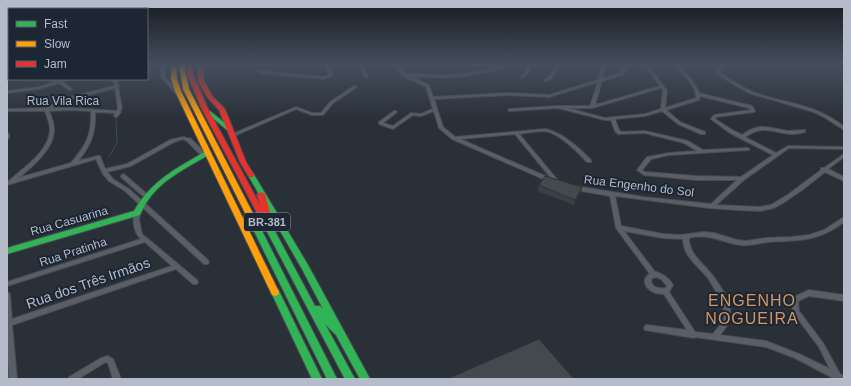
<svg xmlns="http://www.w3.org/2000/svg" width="851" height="386" font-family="Arial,sans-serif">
<rect width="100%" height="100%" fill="#2a3038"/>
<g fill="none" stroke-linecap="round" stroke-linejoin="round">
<polyline stroke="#384963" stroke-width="1" points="109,157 117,143 116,117"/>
<defs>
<g id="street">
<polygon points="160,64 164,64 165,77 181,95 181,97 179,97 161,77"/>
<polygon points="325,64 329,64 333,75 324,79 261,73 259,72 261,71 324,77 329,75"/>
<polygon points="358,64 362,64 368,76 367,77 365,77"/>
<path d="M 393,64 L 396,64 L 406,74 C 416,73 427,75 437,75 C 458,76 477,73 496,67 L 471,64 C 481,64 494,63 504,66 C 499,69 492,71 486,72 C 461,79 436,78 410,76 L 429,85 L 433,97 L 507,93 L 549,95 L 598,80 L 603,64 L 607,64 L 602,78 L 620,73 L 628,64 L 631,64 L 622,75 L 602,81 L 595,105 L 660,86 L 644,64 L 647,64 L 663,85 L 664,85 L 664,87 L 667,90 L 665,108 L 696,98 C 696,84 682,74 673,64 L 676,64 C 685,73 695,81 699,93 L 752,106 L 755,111 L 754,112 L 716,117 L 715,119 L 734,131 L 742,135 C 760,122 769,128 788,131 C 794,131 799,130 805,130 L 805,132 C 801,133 798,134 795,134 C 774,134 765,123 745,137 L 776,153 L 788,146 L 844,147 L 844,149 L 789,148 L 744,180 L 716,205 L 760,207 L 771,205 L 789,194 L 821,170 L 821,168 L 824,168 L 844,154 L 844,157 L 828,169 L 844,177 L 844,181 L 825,172 L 802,190 L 783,203 L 774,208 L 760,211 L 738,210 L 709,208 L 615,196 L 621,226 L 663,234 L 680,235 L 704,232 L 714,233 L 737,240 L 746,241 L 766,238 L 791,237 L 809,235 L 824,230 L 844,217 L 844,222 C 818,242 799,240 768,242 C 759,243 750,246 740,245 C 721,242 709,233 689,238 C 689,252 699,260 707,269 C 717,280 734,304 730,319 C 728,325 724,330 720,335 L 766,341 L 799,354 L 830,369 L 819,347 L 794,314 L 793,312 L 792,301 L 796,296 L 809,290 L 844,295 L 844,301 L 809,296 L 800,300 L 798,302 L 799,311 L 823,343 L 840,374 L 844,376 L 844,379 L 835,379 L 795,358 L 766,347 L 695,337 L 694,338 L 645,330 L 644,328 L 645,326 L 647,325 L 687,330 L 664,294 C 659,294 654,293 651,291 C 644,286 642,278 650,274 L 616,228 L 610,196 L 575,190 L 573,188 L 575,186 L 644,197 L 711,204 L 737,180 L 696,180 L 644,175 L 637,170 L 647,157 L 669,153 L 697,151 L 684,143 L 645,133 L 618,134 L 615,131 L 611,120 L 605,120 L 558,108 L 510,111 L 508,110 L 510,109 L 558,106 L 590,106 L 598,82 L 549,97 L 507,95 L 434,99 L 443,127 L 455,137 L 546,129 C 564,134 578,147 591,160 L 591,162 L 587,162 C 578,152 558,132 544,131 C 536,131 527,133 519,134 L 560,183 L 558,185 L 556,184 L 515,134 L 460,139 L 552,179 L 552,181 L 548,181 L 452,139 L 439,128 L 434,111 L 421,116 L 413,115 L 393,129 L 379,124 L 379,122 L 394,111 L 396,111 L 397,112 L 383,123 L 393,126 L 411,113 L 421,114 L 433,109 L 426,87 L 403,76 ZM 661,88 L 663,90 L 661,109 L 645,114 L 605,118 L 567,108 L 592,108 ZM 700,96 L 749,108 L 751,110 L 714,115 L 711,119 L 730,133 L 773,155 L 741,177 L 696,176 L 645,172 L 642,170 L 651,159 L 669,155 L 749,150 L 749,149 L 747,148 L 703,150 L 688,141 L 645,131 L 621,132 L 619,130 L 615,119 L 645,116 L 662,111 L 678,124 L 701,134 L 705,134 L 705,132 L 680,122 L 666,110 L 699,100 ZM 624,231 L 663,238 L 683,239 C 683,256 698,266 708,278 C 713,286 718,294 721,303 C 723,307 725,313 724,318 C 722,324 717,329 713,334 L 695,332 L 669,292 L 673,285 C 668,277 664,275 656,272 L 655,272 ZM 656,277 L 661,279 L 667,286 L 666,288 C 659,289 651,288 651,279 Z"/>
<polygon points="526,64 530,64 530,71 523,78 521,78 521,76 526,71"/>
<path d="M 557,64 L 569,64 L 560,65 C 556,72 553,80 544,82 L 544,80 L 551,75 Z"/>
<path d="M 724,64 L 728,64 L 720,71 L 720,73 C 732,80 744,89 758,94 C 789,104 818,105 844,127 L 844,130 L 824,117 L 814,112 L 749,93 L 733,84 L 716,73 L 717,70 Z"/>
<polygon points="7,67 9,68 9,70 7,69"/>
<polygon points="47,79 53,79 59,80 63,79 69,79 63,82 72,89 71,90 69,90 59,83 39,89 7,93 7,91 39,87 55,82"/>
<path d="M 113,79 L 117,79 L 118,85 L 119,86 L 118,87 L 122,108 L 120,111 L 121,112 L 117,117 L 116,117 L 114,116 L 115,113 L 95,112 C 96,133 91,145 78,161 L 98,156 L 100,156 L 105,169 L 127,164 L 170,140 L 183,137 L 191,139 L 206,154 L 206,156 L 202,156 L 187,141 L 183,139 L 174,142 L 131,166 L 107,172 L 113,179 L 129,189 L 208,260 L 209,262 L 208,264 L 204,264 L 125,191 L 109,181 L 103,174 L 96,159 L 7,185 L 7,181 L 11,180 L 11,179 C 25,167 50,150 50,129 C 50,123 47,117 45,111 L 7,111 L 7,109 L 46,108 L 67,98 L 114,86 ZM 115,88 L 118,108 L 117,111 L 72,108 L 52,108 L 69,100 ZM 72,110 L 91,111 C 92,136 86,145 71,163 L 18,178 C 32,167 55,148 54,129 C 54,123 51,116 49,111 Z"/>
<polygon points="354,86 356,86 357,87 332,104 323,115 312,115 296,109 234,136 230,136 230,135 296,107 312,113 321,113 330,102"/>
<polygon points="7,133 9,134 9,138 7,139"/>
<polygon points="123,174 125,175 148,195 149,196 148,197 144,197 121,177 121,176"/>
<path d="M 137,211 L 139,212 L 140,213 L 139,220 L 142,234 L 197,280 L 198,282 L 197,284 L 193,284 L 176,269 L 12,325 L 17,379 L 9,379 L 7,342 L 7,292 L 9,293 L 10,295 L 12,319 L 172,266 L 145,242 L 7,286 L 7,282 L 141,239 C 134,233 132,220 135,212 Z"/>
<polygon points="108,356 113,359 121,379 113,379 108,363 107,362 104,363 78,379 68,379 69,377 101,358"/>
</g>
<g id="fast">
<polygon points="210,111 231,128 231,130 227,130 208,114 208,112"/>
<path d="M 208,151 L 211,153 L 210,154 C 190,166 166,177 151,196 C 146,202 143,208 140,215 L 7,254 L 7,248 L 134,211 C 147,188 166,174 189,161 C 195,158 201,153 208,151 Z"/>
<polygon points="249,173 253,173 308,265 370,379 360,379 336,335 325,324 355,379 345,379 263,224 264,222 270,222 315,306 320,306 323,309 302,269 248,175"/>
<polygon points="256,224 259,225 260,227 337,379 327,379 252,227 253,225"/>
<polygon points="275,288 278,289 322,379 312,379 271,292 272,289"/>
</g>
<g id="slow">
<polygon points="172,64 176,64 177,79 181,91 279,292 278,295 275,296 272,295 175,91 171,79"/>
<polygon points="179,64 184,64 189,89 260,227 259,229 253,229 183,89"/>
</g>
<g id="jam">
<polygon points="187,64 192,64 193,74 208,109 260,205 257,194 261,192 265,194 270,213 266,216 271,224 270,226 264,226 202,109 187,74"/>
<polygon points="198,64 202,64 204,81 212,96 225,109 246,162 254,175 253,177 249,177 240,162 219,110 208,98 198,81"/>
</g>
</defs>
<use href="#street" stroke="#484c53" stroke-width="2"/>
<use href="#fast" stroke="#484c53" stroke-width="2"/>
<use href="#slow" stroke="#484c53" stroke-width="2"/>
<use href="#jam" stroke="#484c53" stroke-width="2"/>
<use href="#street" fill="#5a5e66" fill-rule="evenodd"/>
<use href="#fast" fill="#30b455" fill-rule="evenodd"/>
<use href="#slow" fill="#ff9f0a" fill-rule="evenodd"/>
<use href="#jam" fill="#e5322d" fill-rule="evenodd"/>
</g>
<polygon fill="#3a3f45" points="539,185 582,187 581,192 574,205 537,191"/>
<polygon fill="#303338" points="582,187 581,192 574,205 575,200"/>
<g fill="#444950" stroke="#303338">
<polygon points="545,176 582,187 575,200 539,185"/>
<polygon points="539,339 574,379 447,379"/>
</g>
<linearGradient id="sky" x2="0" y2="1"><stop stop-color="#171a1f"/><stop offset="0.54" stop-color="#444e5e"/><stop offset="1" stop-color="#444e5e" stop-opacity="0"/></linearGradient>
<rect width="851" height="119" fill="url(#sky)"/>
<g text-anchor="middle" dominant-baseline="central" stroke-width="4" stroke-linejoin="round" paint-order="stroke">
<rect fill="#1d2633" stroke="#878f9c" stroke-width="1" x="244" y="213" width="46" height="18" rx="3"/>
<g font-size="11" font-weight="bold" fill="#b4bcc9">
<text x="267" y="222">BR-381</text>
</g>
<g font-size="12" fill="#b4bcc9" stroke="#1d2633">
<text x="63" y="101">Rua Vila Rica</text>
<text transform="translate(639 186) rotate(7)">Rua Engenho do Sol</text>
<text transform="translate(69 221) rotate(-16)">Rua Casuarina</text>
<text transform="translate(73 252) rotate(-18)">Rua Pratinha</text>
</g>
<g font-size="14" fill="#b4bcc9" stroke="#1d2633">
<text transform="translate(88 283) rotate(-19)">Rua dos Três Irmãos</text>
</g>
<g font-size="16" letter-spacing="1" fill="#d59563" stroke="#1d2633">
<text x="752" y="300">ENGENHO<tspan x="752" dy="18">NOGUEIRA</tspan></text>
</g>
</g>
<rect width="851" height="386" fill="none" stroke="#b4bcc9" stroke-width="16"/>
<rect x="8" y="8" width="140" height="72" fill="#1d2633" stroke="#59626f"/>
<rect x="16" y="21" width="20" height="6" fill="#30b455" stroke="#59626f"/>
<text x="44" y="28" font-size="12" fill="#b4bcc9">Fast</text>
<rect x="16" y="41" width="20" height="6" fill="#ff9f0a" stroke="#59626f"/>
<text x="44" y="48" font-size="12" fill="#b4bcc9">Slow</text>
<rect x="16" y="61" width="20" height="6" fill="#e5322d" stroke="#59626f"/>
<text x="44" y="68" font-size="12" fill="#b4bcc9">Jam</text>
</svg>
